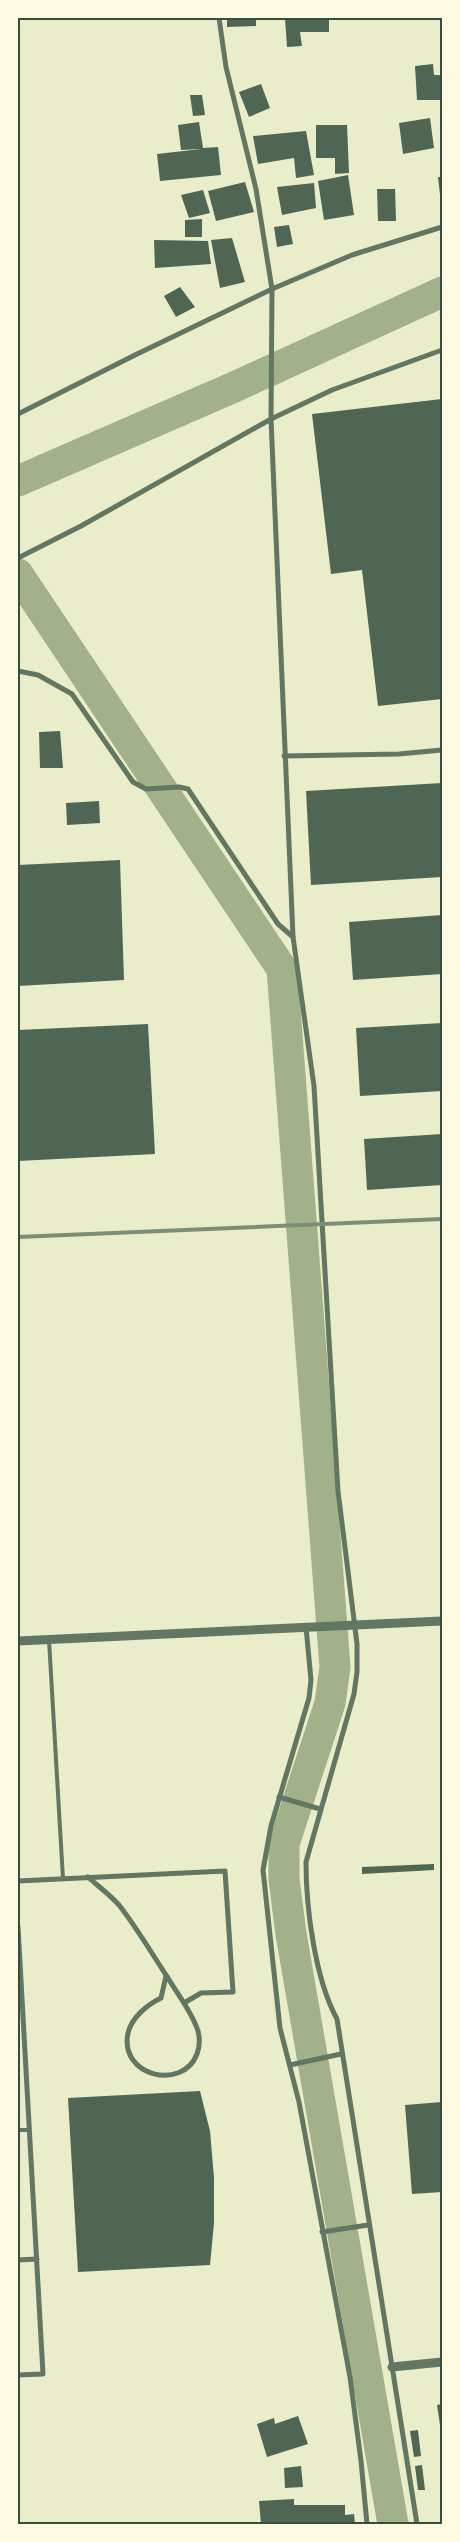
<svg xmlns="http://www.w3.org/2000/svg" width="460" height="2542" font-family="'IBM Plex Sans',sans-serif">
<rect width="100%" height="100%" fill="#e9edc9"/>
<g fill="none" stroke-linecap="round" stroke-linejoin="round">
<g stroke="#a3b18a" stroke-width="31">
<polyline points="18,481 232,388 442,292"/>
<polyline points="18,574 282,969 335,1667 330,1703 284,1844 284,1879 291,1934 393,2524"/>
</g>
</g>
<g fill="#4f6655">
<polygon points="227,18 256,18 256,26 227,27"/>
<polygon points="285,18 329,18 329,32 300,32 302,46 287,47"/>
<polygon points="433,64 434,75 442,75 442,100 417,100 415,66"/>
<polygon points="261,84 270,108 249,117 239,92"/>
<polygon points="190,95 202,95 205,115 193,116"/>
<polygon points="430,118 434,148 403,154 399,123"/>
<polygon points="199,122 203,148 218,147 221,175 160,181 157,154 201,149 181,150 178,125"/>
<polygon points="316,125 347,125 349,173 335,174 335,158 316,158"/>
<polygon points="306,131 314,175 296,178 294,158 258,164 253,136"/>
<polygon points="348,175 354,215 324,220 318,181"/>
<polygon points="438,177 442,177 442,204 441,204"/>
<polygon points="245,182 254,212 216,221 208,191"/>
<polygon points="314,183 316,208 282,215 277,187"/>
<polygon points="377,189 395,189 396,221 378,221"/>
<polygon points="203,190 210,213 189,218 181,195"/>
<polygon points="202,219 202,237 185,237 185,220"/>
<polygon points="289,225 293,244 277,247 274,227"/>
<polygon points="232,238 245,282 220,288 211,240"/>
<polygon points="154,240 208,241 211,264 155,268"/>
<polygon points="180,287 195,307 176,317 164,296"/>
<polygon points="442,399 442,699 378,706 362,570 331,574 312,414"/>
<polygon points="60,731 63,768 40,768 39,732"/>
<polygon points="442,783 442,877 311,885 306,791"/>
<polygon points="99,801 100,823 67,825 66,803"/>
<polygon points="120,860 124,980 18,986 18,865"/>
<polygon points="442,915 442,974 353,980 349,922"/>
<polygon points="442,1023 442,1091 360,1096 356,1028"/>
<polygon points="148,1024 155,1154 18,1161 18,1030"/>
<polygon points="442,1134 442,1185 367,1190 364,1139"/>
<polygon points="434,1864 434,1870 362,1874 362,1867"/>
<polygon points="200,2091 210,2131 214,2178 214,2223 210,2265 78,2272 68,2098"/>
<polygon points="442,2102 442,2192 412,2194 405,2105"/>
<polygon points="442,2404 442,2425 440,2425 437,2405"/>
<polygon points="298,2416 308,2444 267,2457 257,2424 274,2418 275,2424"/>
<polygon points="418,2430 421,2456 414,2457 410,2431"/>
<polygon points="422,2465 425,2490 418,2490 415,2466"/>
<polygon points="301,2466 303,2487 285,2488 284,2468"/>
<polygon points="294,2499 294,2505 345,2505 345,2515 354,2514 355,2524 261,2524 259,2501"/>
</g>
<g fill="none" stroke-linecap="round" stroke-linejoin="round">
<g stroke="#617663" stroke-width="4">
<polyline points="49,1640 63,1879"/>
<polyline points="18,2130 29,2130"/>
</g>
<g stroke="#617663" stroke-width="5">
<path d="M 219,18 L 226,67 L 256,189 L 272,289 L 271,419 L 293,937 L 314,1086 L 338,1491 L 357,1644 L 357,1672 L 354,1694 L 306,1862 C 306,1908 315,1979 337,2019 L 417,2524"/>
<polyline points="18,414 135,355 272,289 352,255 442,227"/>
<polyline points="18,558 81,526 271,419 332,390 442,350"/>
<polyline points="18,671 38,675 72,694 133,782 146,789 179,787 188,789 278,924 293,937"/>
<polyline points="284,756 399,754 442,750"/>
<polyline points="306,1627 311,1680 309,1698 271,1826 263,1870 280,2028 299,2102 350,2377 361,2461 367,2524"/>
<polyline points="279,1797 320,1809"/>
<path d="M 88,1877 C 98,1886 110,1895 119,1905 C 137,1928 152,1954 168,1978 C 178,1995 192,2012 198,2031 C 200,2039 200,2046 197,2054 C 183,2091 119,2077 128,2033 C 132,2017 147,2005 161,1998 L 166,1976"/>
<polyline points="18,1881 225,1871 233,1992 201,1993 184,2003"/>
<polyline points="18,1927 43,2374 18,2375"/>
<polyline points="290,2065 341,2054"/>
<polyline points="322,2232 368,2225"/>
<polyline points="18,2260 37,2259"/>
</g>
<g stroke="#617663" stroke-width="9">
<polyline points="18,1641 442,1621"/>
<polyline points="392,2367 442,2362"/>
</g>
<polyline stroke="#7c8e77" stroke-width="4" points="18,1237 442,1219"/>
</g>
<rect width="460" height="2542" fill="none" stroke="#fefae0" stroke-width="38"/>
<rect x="19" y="19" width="422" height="2504" fill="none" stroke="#344e41" stroke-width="2"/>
</svg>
